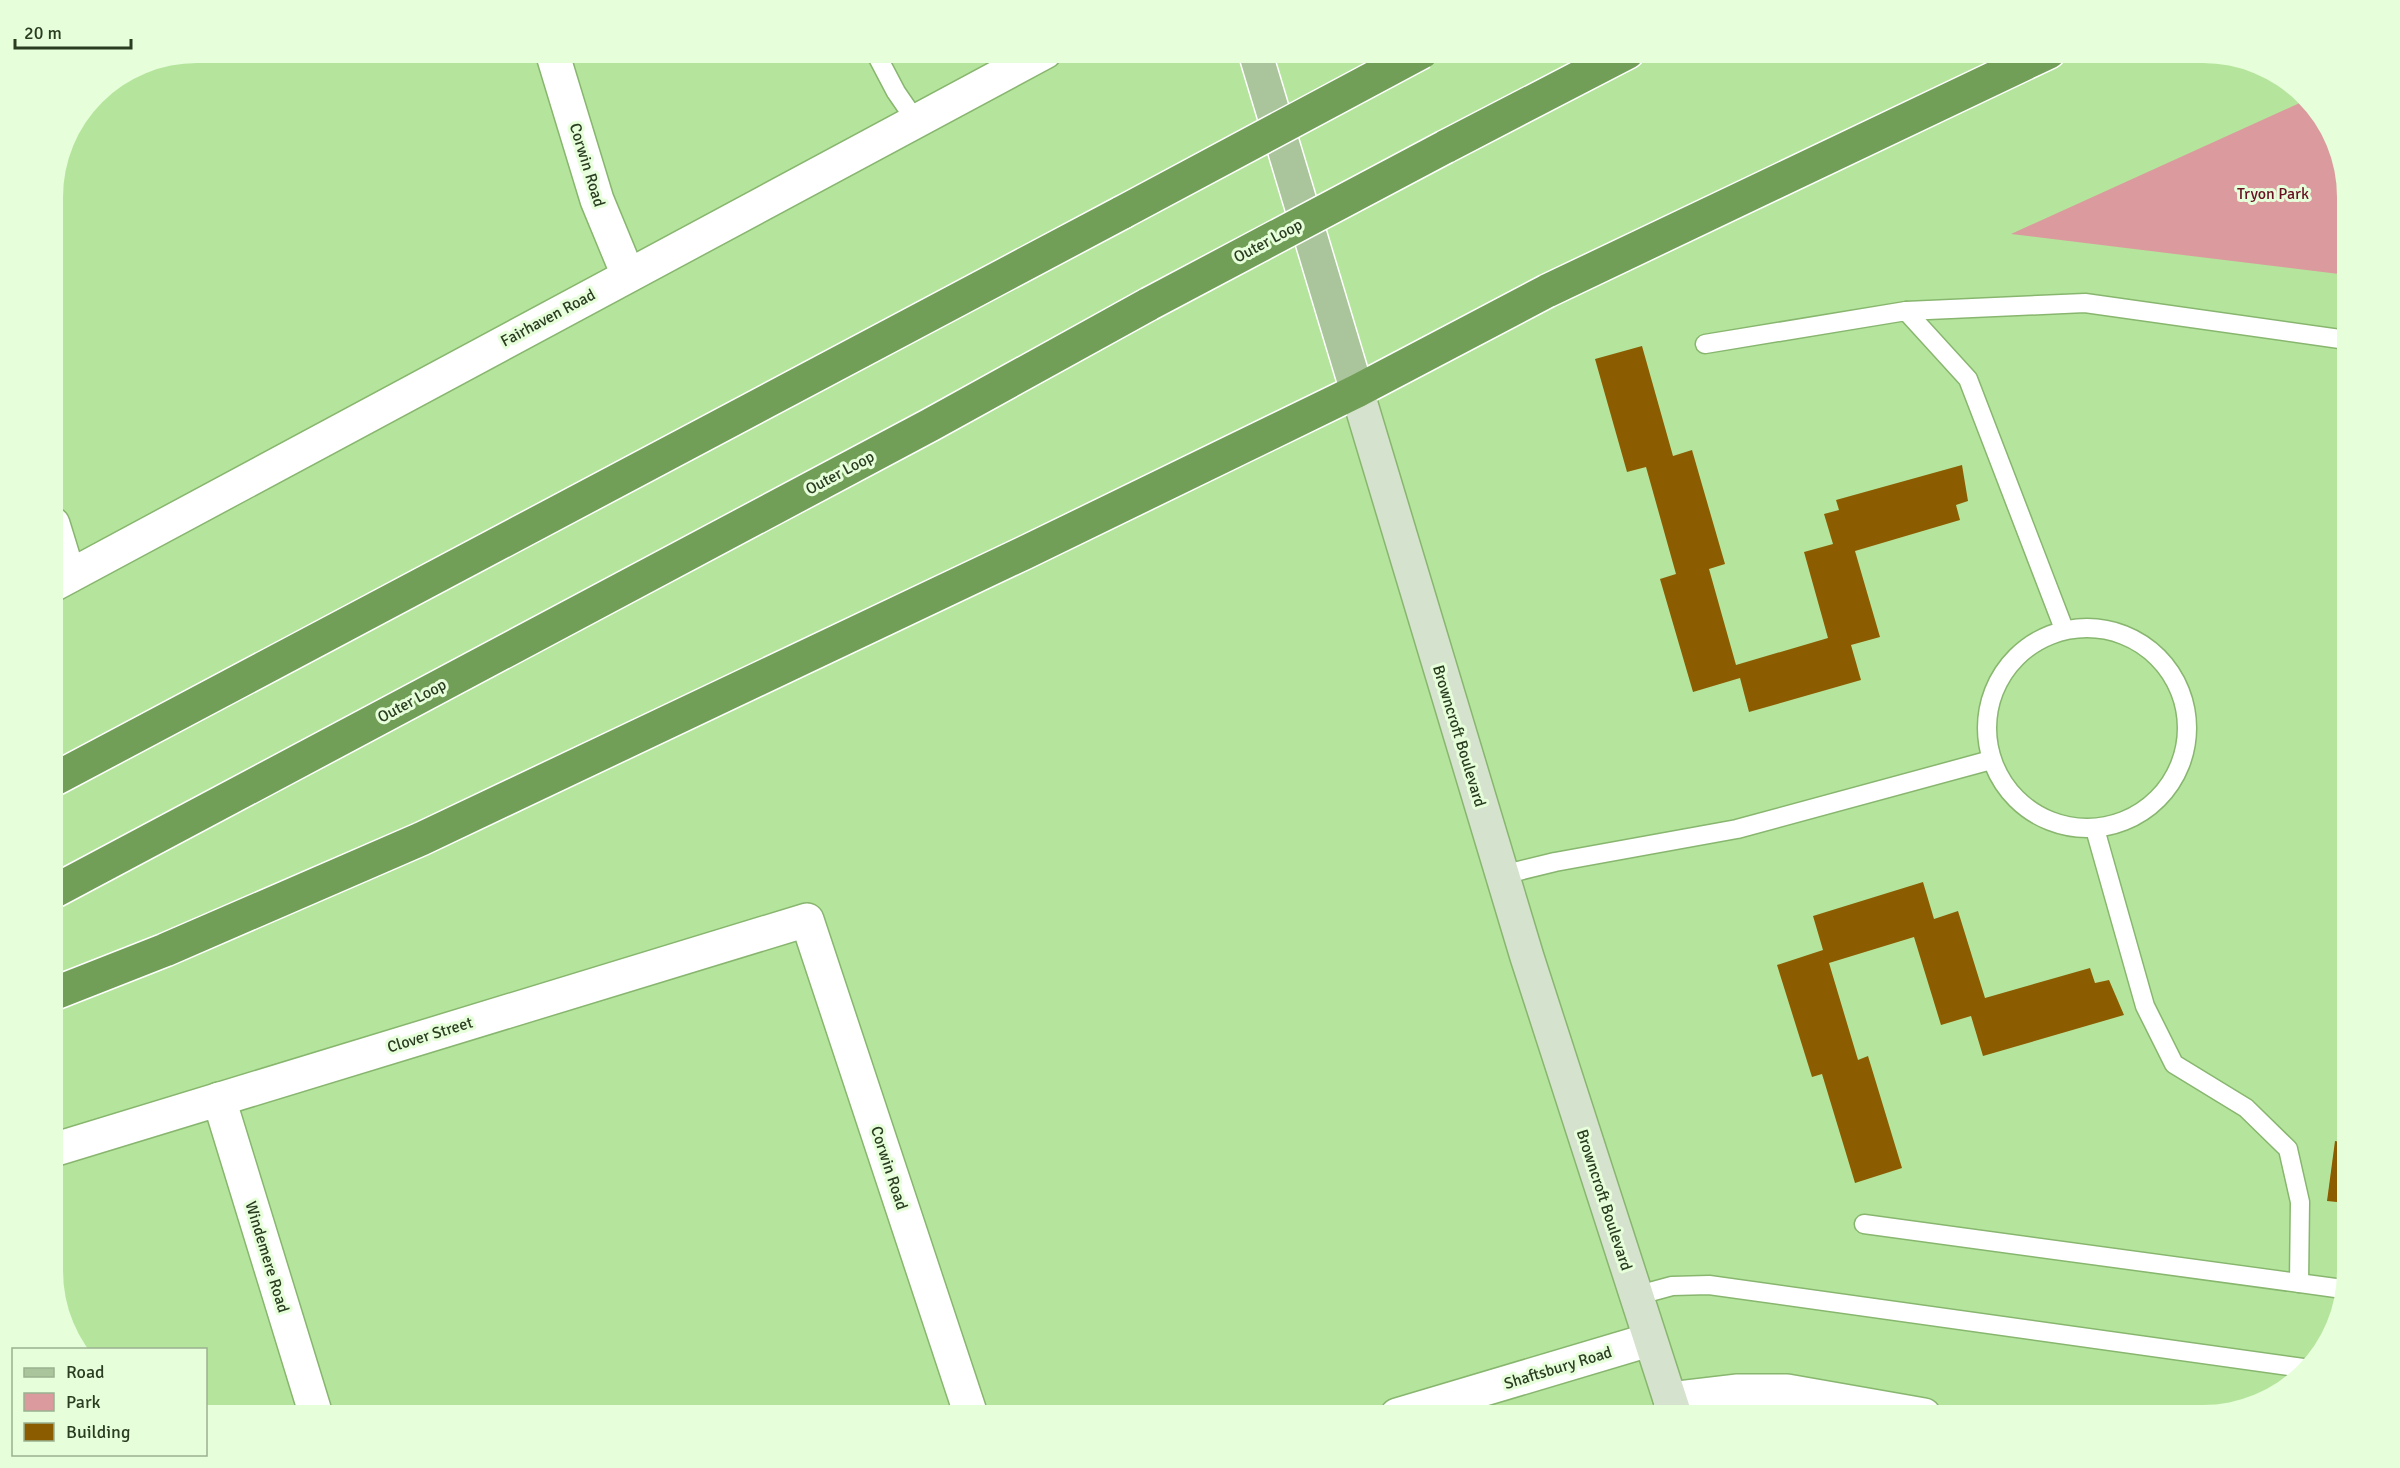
<svg xmlns="http://www.w3.org/2000/svg" width="2400" height="1468" font-family="Signika,sans-serif">
<rect width="100%" height="100%" fill="#b5e59c"/>
<polygon fill="#db9b9e" points="2304,101 2328,125 2347,188 2347,275 2011,234"/>
<g fill="#8c5d00">
<polygon points="1642,346 1673,456 1692,450 1725,564 1709,569 1736,665 1828,638 1804,552 1833,544 1824,514 1839,510 1836,500 1962,465 1968,501 1956,505 1960,520 1855,551 1880,637 1851,645 1861,680 1749,712 1740,678 1693,692 1660,579 1676,574 1646,467 1627,472 1595,359"/>
<polygon points="1923,882 1934,919 1958,911 1985,998 2090,968 2095,983 2109,980 2124,1015 1983,1056 1971,1016 1941,1025 1914,937 1829,963 1858,1060 1868,1056 1902,1168 1855,1183 1822,1074 1812,1077 1777,965 1823,950 1813,916"/>
<polygon points="2335,1141 2347,1143 2347,1203 2327,1201"/>
</g>
<g fill="none" stroke-linecap="round" stroke-linejoin="round">
<defs>
<g id="service">
<polyline points="875,52 896,92 916,121"/>
<polyline points="1906,311 2085,303 2347,340"/>
<polyline points="1705,344 1906,311 1968,379 2064,629"/>
<circle cx="2087" cy="728" r="100"/>
<polyline points="2095,829 2145,1006 2174,1064 2246,1108 2288,1149 2300,1202 2299,1283"/>
<polyline points="1502,875 1555,862 1737,829 1991,760"/>
<polyline points="1864,1224 2343,1289"/>
<polyline points="1635,1296 1672,1286 1709,1285 2303,1368"/>
</g>
<g id="minor">
<polyline points="552,52 597,200 628,275"/>
<polyline points="53,524 69,576"/>
<polyline points="53,585 1045,52"/>
<polyline points="219,1099 316,1415"/>
<polyline points="53,1150 807,920 971,1415"/>
<polyline points="1670,1399 1738,1391 1787,1391 1924,1415"/>
</g>
<polyline id="tertiary" points="1397,1415 1649,1340"/>
<polyline id="secondary" points="1357,391 1527,957 1675,1415"/>
<polyline id="primary" points="1255,52 1357,391"/>
<g id="motorway">
<polyline points="1445,147 1628,52"/>
<polyline points="53,780 1123,212"/>
<polyline points="53,892 930,425 1149,304"/>
<polyline points="53,994 165,950 421,839 1024,553 1357,391 1547,291 2049,52"/>
</g>
</defs>
<use href="#service" stroke="#88b66f" stroke-width="21"/>
<use href="#minor" stroke="#88b66f" stroke-width="36"/>
<use href="#tertiary" stroke="#88b66f" stroke-width="36"/>
<use href="#secondary" stroke="#88b66f" stroke-width="36"/>
<use href="#primary" stroke="#fff" stroke-width="36"/>
<use href="#motorway" stroke="#fff" stroke-width="36"/>
<use href="#service" stroke="#fff" stroke-width="18"/>
<use href="#minor" stroke="#fff" stroke-width="33"/>
<use href="#tertiary" stroke="#fff" stroke-width="33"/>
<use href="#secondary" stroke="#d5e2cd" stroke-width="33"/>
<use href="#primary" stroke="#aac59b" stroke-width="33"/>
<use href="#motorway" stroke="#729f58" stroke-width="33"/>
<defs>
<g id="motorway-bridge">
<polyline points="1123,212 1422,52"/>
<polyline points="1149,304 1445,147"/>
</g>
</defs>
<use href="#motorway-bridge" stroke="#fff" stroke-width="36" stroke-linecap="butt"/>
<use href="#motorway-bridge" stroke="#729f58" stroke-width="33"/>
</g>
<g text-anchor="middle" dominant-baseline="central" stroke-width="6" stroke-linejoin="round" paint-order="stroke">
<g font-size="16" fill="#2a3d20" stroke="#e6feda">
<text transform="translate(587 165) rotate(73)">Corwin Road</text>
<text transform="translate(1268 241) rotate(-28)">Outer Loop</text>
<text transform="translate(548 318) rotate(-28)">Fairhaven Road</text>
<text transform="translate(840 473) rotate(-28)">Outer Loop</text>
<text transform="translate(412 701) rotate(-28)">Outer Loop</text>
<text transform="translate(1459 736) rotate(73)">Browncroft Boulevard</text>
<text transform="translate(430 1035) rotate(-17)">Clover Street</text>
<text transform="translate(889 1168) rotate(72)">Corwin Road</text>
<text transform="translate(1604 1200) rotate(72)">Browncroft Boulevard</text>
<text transform="translate(267 1257) rotate(73)">Windemere Road</text>
<text transform="translate(1558 1368) rotate(-17)">Shaftsbury Road</text>
</g>
<g font-size="16" fill="#681123" stroke="#e6feda">
<text x="2273" y="194">Tryon Park</text>
</g>
</g>
<path d="M0 0H2400V1468H0ZM197 63H2203A134 134 0 0 1 2337 197V1271A134 134 0 0 1 2203 1405H197A134 134 0 0 1 63 1271V197A134 134 0 0 1 197 63Z" fill="#e6feda" fill-rule="evenodd"/>
<rect x="12" y="1348" width="195" height="108" fill="#e6feda" stroke="#9bb190" stroke-width="1.5"/>
<rect x="24" y="1368" width="30" height="9" fill="#aac59b" stroke="#9bb190" stroke-width="1.5"/>
<text x="66" y="1378" font-size="18" fill="#2a3d20">Road</text>
<rect x="24" y="1393" width="30" height="18" fill="#db9b9e" stroke="#9bb190" stroke-width="1.5"/>
<text x="66" y="1408" font-size="18" fill="#2a3d20">Park</text>
<rect x="24" y="1423" width="30" height="18" fill="#8c5d00" stroke="#9bb190" stroke-width="1.5"/>
<text x="66" y="1438" font-size="18" fill="#2a3d20">Building</text>
<path d="M15 39v9h116v-9" fill="none" stroke="#2a3d20" stroke-width="3"/>
<text x="24" y="39" font-size="18" fill="#2a3d20" stroke="#e6feda" stroke-width="4.5" paint-order="stroke">20 m</text>
</svg>
